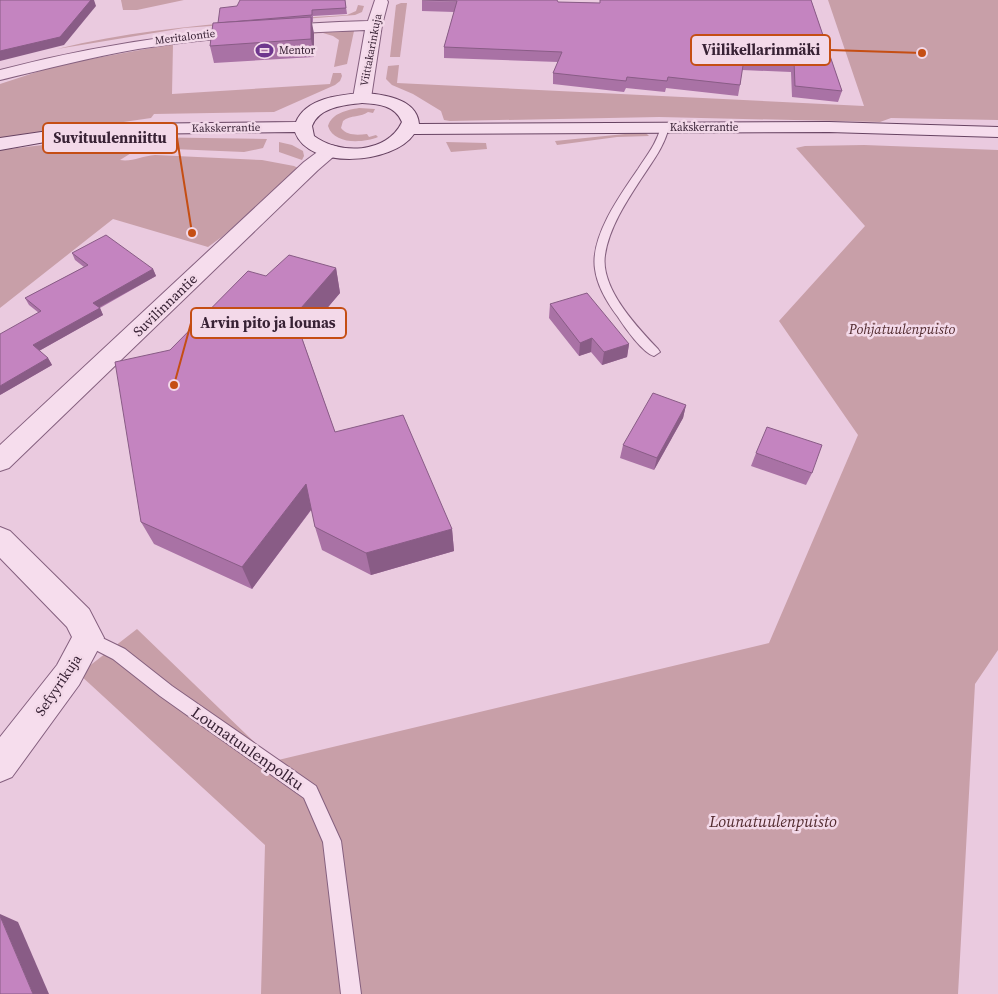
<svg xmlns="http://www.w3.org/2000/svg" width="998" height="994" font-family="'Source Serif 4',serif">
<rect width="100%" height="100%" fill="#eacadf"/>
<g fill="#c89fa8">
<polygon points="121,0 184,0 137,10 123,10"/>
<polygon points="828,0 998,0 998,120 891,118 880,122 659,117 450,121 444,120 441,111 413,94 392,85 386,79 388,66 399,65 397,83 864,106"/>
<polygon points="401,3 407,3 400,57 390,57 396,5"/>
<path d="M 358,5 L 364,6 L 362,12 L 355,15 L 184,28 L 57,49 C 152,26 249,21 347,15 L 356,11 Z"/>
<polygon points="344,29 354,31 347,64 334,67 339,40 333,36 323,33 207,40 209,37"/>
<polygon points="173,44 172,94 330,84 333,73 341,73 342,76 340,81 335,85 274,112 154,114 151,118 0,140 0,84 58,65"/>
<path d="M 359,108 L 375,109 L 373,113 L 368,112 C 362,117 350,115 343,121 L 341,128 C 347,136 358,135 367,134 L 369,137 L 376,135 L 378,137 C 363,143 334,145 328,126 C 332,113 347,110 359,108 Z"/>
<polygon points="645,132 649,136 617,137 557,145 555,141"/>
<path d="M 136,137 L 267,139 L 263,148 L 244,152 L 149,148 L 136,150 L 120,160 C 132,162 142,156 155,155 L 262,160 L 294,166 L 298,168 L 223,236 L 208,247 L 113,219 L 0,308 L 0,150 L 86,140 Z"/>
<polygon points="279,142 292,145 303,151 304,156 302,160 279,152"/>
<polygon points="446,142 486,143 487,149 451,152"/>
<polygon points="864,145 998,150 998,650 975,684 958,994 261,994 265,845 79,674 137,629 274,761 769,643 858,435 779,321 865,226 796,148 805,146"/>
</g>
<g fill="none" stroke-linecap="round" stroke-linejoin="round">
<defs>
<g id="lane">
<path d="M 665,123 L 669,126 C 665,146 652,162 641,179 C 626,202 609,228 605,255 C 600,288 637,327 658,349 L 660,352 L 654,356 C 643,353 625,328 618,317 C 608,304 597,286 595,269 C 590,237 620,195 638,169 C 647,155 657,143 661,126 Z"/>
<polygon points="88,631 125,649 172,686 316,786 341,841 361,994 341,994 323,842 304,798 160,696 113,659 82,643 80,638 82,633"/>
</g>
<g id="street">
<path d="M 375,0 L 387,0 L 388,2 L 382,25 L 371,98 L 368,102 L 362,103 L 356,102 L 353,98 L 365,30 C 289,33 213,37 138,49 C 91,57 46,69 0,80 L 0,70 C 122,38 242,25 368,21 Z"/>
<polygon points="331,145 338,147 340,151 318,170 9,468 0,471 0,445 304,162 324,147"/>
<polygon points="0,527 10,531 89,609 104,638 79,685 12,777 0,782 0,737 57,665 72,637 67,627 0,558"/>
</g>
<path id="secondary" d="M 362,93 C 382,94 417,98 419,124 L 829,122 L 998,127 L 998,137 L 829,132 L 414,134 C 394,164 309,171 295,132 L 123,134 L 62,139 L 0,150 L 0,138 L 62,129 L 123,124 L 296,122 C 306,98 339,95 362,93 ZM 362,103 C 378,104 395,105 402,122 C 387,154 339,155 314,136 L 312,126 C 319,107 344,105 362,103 Z"/>
</defs>
<use href="#lane" stroke="#85607f" stroke-width="2"/>
<use href="#street" stroke="#85607f" stroke-width="2"/>
<use href="#secondary" stroke="#674362" stroke-width="2"/>
<use href="#lane" fill="#f6dded" fill-rule="evenodd"/>
<use href="#street" fill="#f6dded" fill-rule="evenodd"/>
<use href="#secondary" fill="#f6dded" fill-rule="evenodd"/>
</g>
<g fill="#a972a5">
<polygon points="345,0 347,14 313,16 313,22 311,22 314,34 314,57 214,63 210,46 218,23"/>
<polygon points="600,0 811,0 842,91 838,102 792,97 791,72 742,70 740,85 738,96 666,88 665,92 626,88 624,92 553,84 553,73 558,62 444,58 444,47 454,12 422,11 422,1 558,2 600,3"/>
<polygon points="72,253 153,269 156,276 100,308 103,315 39,351 48,358 52,365 0,395 39,313 29,305 25,298 84,267 75,260"/>
<polygon points="336,268 340,293 302,338 335,432 452,529 454,551 371,575 322,550 315,527 312,509 252,589 154,544 141,522 170,350 266,276"/>
<polygon points="550,304 629,344 627,357 602,365 591,352 579,356 549,318"/>
<polygon points="686,405 683,418 654,470 620,458 623,445"/>
<polygon points="756,453 812,473 806,485 751,466"/>
</g>
<g fill="#895c86">
<polygon points="91,0 94,0 96,6 64,45 0,61 0,51"/>
<polygon points="311,17 314,34 314,57 311,39"/>
<polygon points="336,268 340,293 300,340 294,316"/>
<polygon points="153,269 156,276 96,309 93,303"/>
<polygon points="100,308 103,315 37,352 33,345"/>
<polygon points="592,338 591,352 579,356 580,343"/>
<polygon points="629,344 627,357 602,365 604,352"/>
<polygon points="48,358 52,365 0,395 0,386"/>
<polygon points="686,405 683,418 654,470 657,458"/>
<polygon points="306,484 313,507 252,589 242,567"/>
<polygon points="452,529 454,551 371,575 366,553"/>
<polygon points="0,914 18,922 49,994 33,994 0,916"/>
</g>
<g fill="#c484c0" stroke="#895c86">
<polygon points="0,0 91,0 60,37 0,51"/>
<polygon points="240,0 345,0 346,8 312,10 312,15 218,23 220,8 237,6"/>
<polygon points="422,0 557,0 558,2 600,3 600,0 811,0 842,91 795,86 794,61 744,59 740,85 668,77 667,81 627,77 626,81 553,73 562,52 444,47 457,1"/>
<polygon points="311,17 311,39 210,46 213,23"/>
<polygon points="106,235 153,269 93,303 100,308 33,345 48,358 0,386 0,334 41,311 25,298 88,265 72,253"/>
<polygon points="289,255 336,268 294,316 335,432 403,415 452,529 366,553 315,527 306,484 242,567 141,522 115,362 170,350 248,271 266,276"/>
<polygon points="587,293 629,344 604,352 592,338 580,343 550,304"/>
<polygon points="653,393 686,405 657,458 623,445"/>
<polygon points="767,427 822,445 812,473 756,453"/>
<polygon points="0,916 33,994 0,994"/>
</g>
<defs>
<symbol id="stadium-bare" viewBox="-9 -9 18 18"><path d="M0-5a6.5 5 0 1 0 0 10a6.5 5 0 1 0 0-10ZM-3.5-1.8h7v3.6h-7Z" fill="#6f378e" stroke="#f3d9e9" stroke-width="2.5" paint-order="stroke"/></symbol>
</defs>
<g fill-rule="evenodd">
<use href="#stadium-bare" x="252" y="38" width="25" height="25"/>
</g>
<g text-anchor="middle" dominant-baseline="central" stroke-width="5" stroke-linejoin="round" paint-order="stroke">
<g font-size="11" fill="#382235" stroke="#f3d9e9">
<text transform="translate(185 37) rotate(-7)">Meritalontie</text>
<text transform="translate(371 50) rotate(-79)">Viittakarinkuja</text>
<text x="704" y="127">Kakskerrantie</text>
<text transform="translate(226 128) rotate(-1)">Kakskerrantie</text>
</g>
<g font-size="11" fill="#382235" stroke="#f3d9e9" text-anchor="start">
<text x="279" y="50">Mentor</text>
</g>
<g font-size="14" fill="#382235" stroke="#f3d9e9">
<text transform="translate(165 305) rotate(-44)">Suvilinnantie</text>
<text transform="translate(58 685) rotate(-56)">Sefyyrikuja</text>
</g>
<g font-size="14" font-style="italic" fill="#522b2f" stroke="#f3d9e9">
<text x="902" y="329">Pohjatuulenpuisto</text>
</g>
<g font-size="16" fill="#382235" stroke="#f3d9e9">
<text transform="translate(248 748) rotate(35)">Lounatuulenpolku</text>
</g>
<g font-size="16" font-style="italic" fill="#522b2f" stroke="#f3d9e9">
<text x="773" y="821">Lounatuulenpuisto</text>
</g>
</g>
<path fill="none" stroke="#c54e14" stroke-width="2" d="M922 53L830 50M192 233L177 138M174 385L191 323"/>
<g fill="#c54e14" stroke="#f3d9e9" stroke-width="2">
<circle cx="922" cy="53" r="5"/>
<circle cx="192" cy="233" r="5"/>
<circle cx="174" cy="385" r="5"/>
</g>
<g fill="#f3d9e9" stroke="#c54e14" stroke-width="2">
<rect x="691" y="35" width="139" height="30" rx="5"/>
<rect x="43" y="123" width="134" height="30" rx="5"/>
<rect x="191" y="308" width="155" height="30" rx="5"/>
</g>
<g font-size="15" text-anchor="middle" font-weight="bold" fill="#382235">
<text x="761" y="55">Viilikellarinmäki</text>
<text x="110" y="143">Suvituulenniittu</text>
<text x="268" y="328">Arvin pito ja lounas</text>
</g>
</svg>
